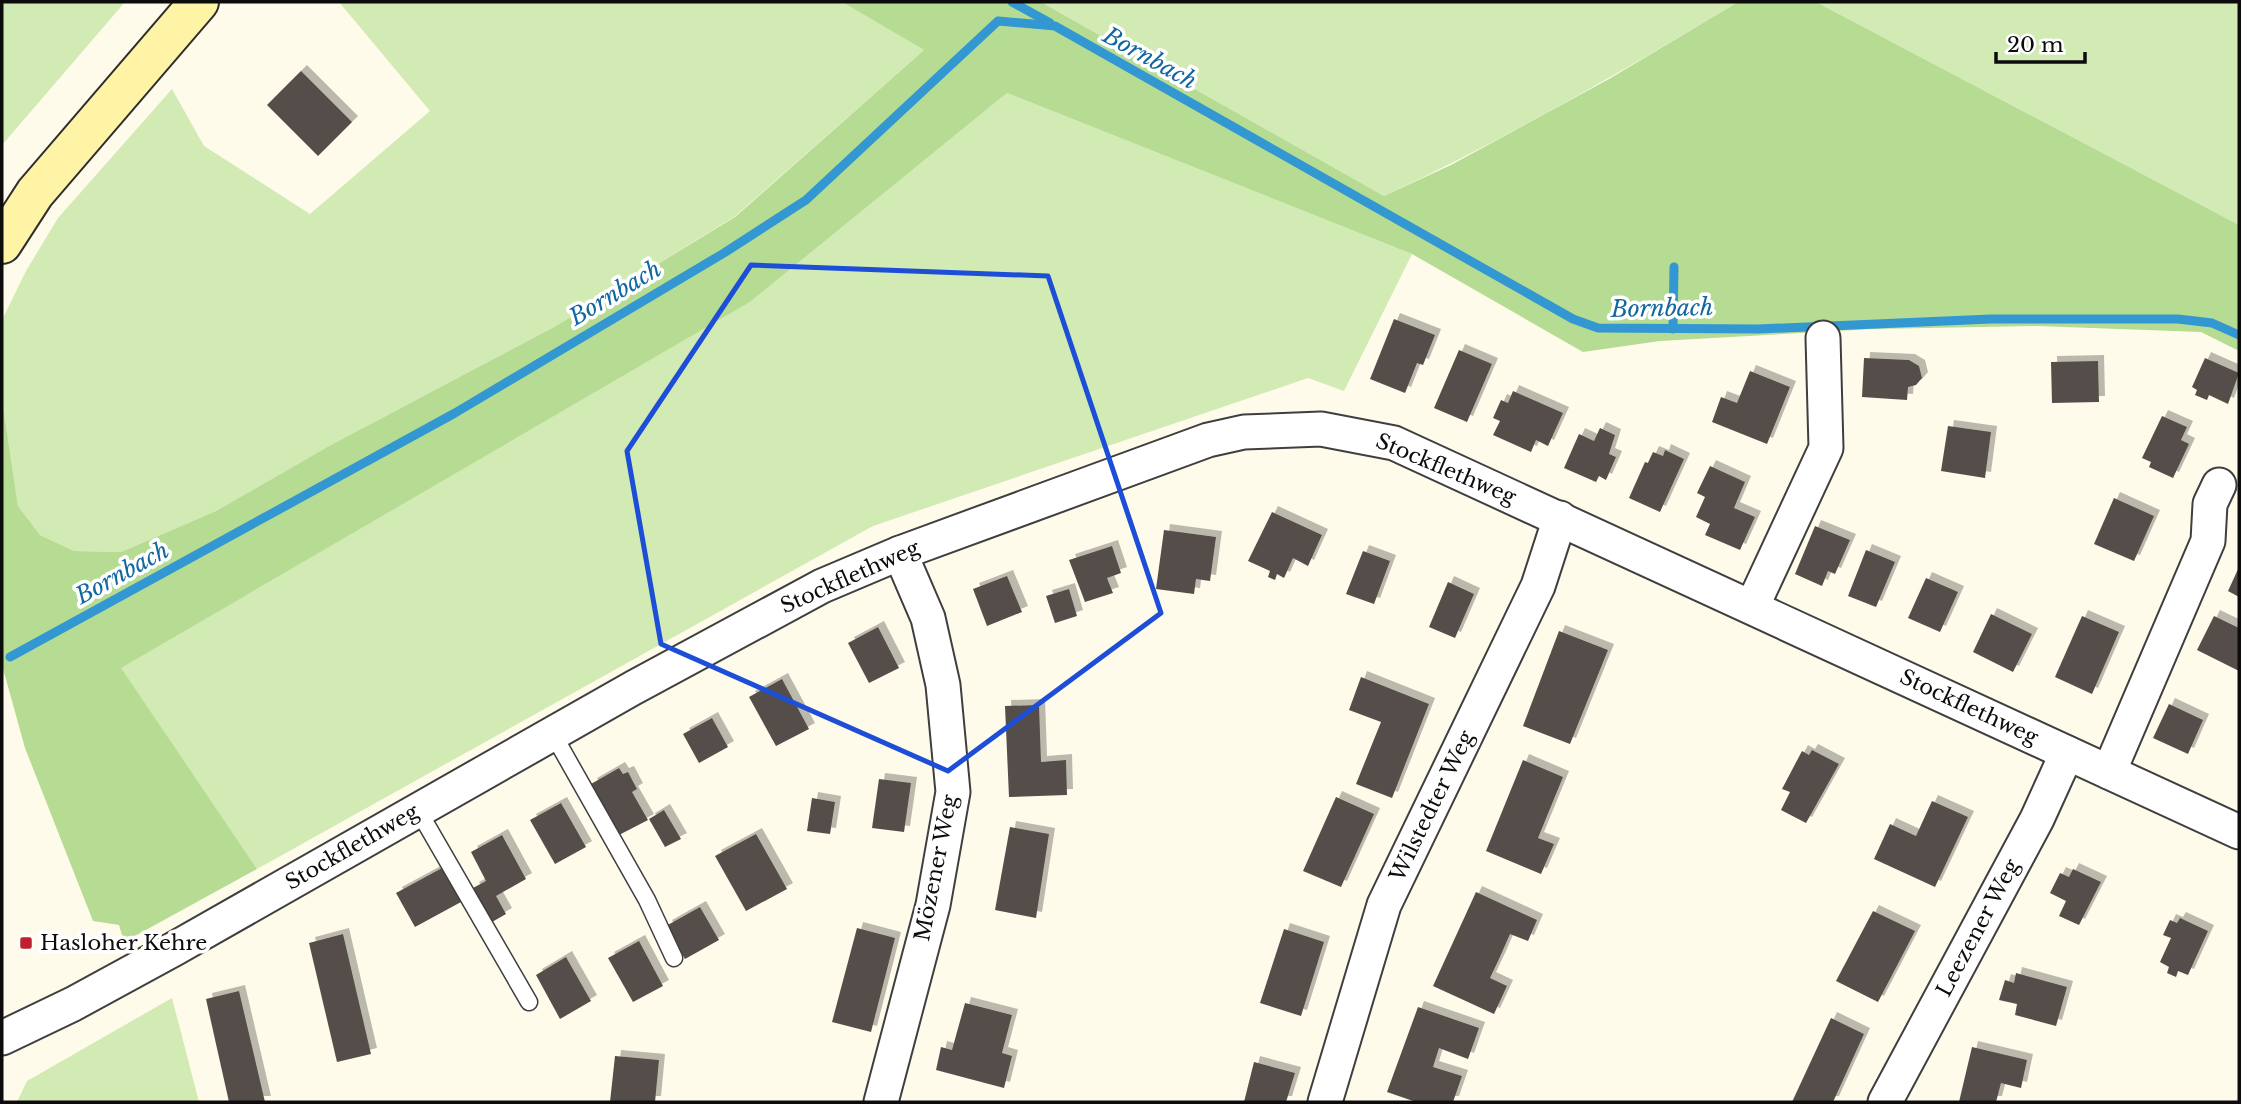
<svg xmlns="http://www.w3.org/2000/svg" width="2241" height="1104" font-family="'Libre Baskerville',serif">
<defs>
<filter id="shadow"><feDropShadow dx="6" dy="-6" stdDeviation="0" flood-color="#0004"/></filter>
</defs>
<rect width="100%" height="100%" fill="#fffbeb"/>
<g fill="#d2eab4">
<polygon points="2,2 125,2 2,145"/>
<polygon points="339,2 842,2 924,50 734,217 556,326 329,446 216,511 121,552 74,551 40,535 18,506 2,399 2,320 26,271 58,218 172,89 204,146 310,214 430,111"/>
<path d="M 1041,2 L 1738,2 C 1622,71 1506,139 1384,196 Z"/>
<polygon points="1816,2 2239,2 2239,225"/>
<polygon points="1007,93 1412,254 1344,391 1308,378 873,526 257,869 120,668 750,302"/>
<polygon points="172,998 199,1102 17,1102 27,1081"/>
</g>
<polygon fill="#b6db93" points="842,2 1041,2 1384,196 1451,165 1609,79 1738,2 1816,2 2239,225 2239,351 2201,332 2037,326 1873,329 1660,341 1583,352 1412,254 1007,93 750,302 121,668 257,869 124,942 119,925 93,921 25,748 2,665 2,399 18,506 40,535 74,551 121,552 216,511 329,446 556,326 735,217 924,50"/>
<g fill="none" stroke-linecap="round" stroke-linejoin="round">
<g stroke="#3397d1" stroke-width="9">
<polyline points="1012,2 1050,23"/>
<polyline points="1673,329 1674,267"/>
<polyline points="10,657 455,413 724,253 806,200 998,21 1055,26 1573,319 1598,328 1758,329 1991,319 2178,319 2212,323 2239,335"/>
</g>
</g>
<g fill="#554d48" filter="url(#shadow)">
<polygon points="301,71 352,122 318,156 267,105"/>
<polygon points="1394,319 1435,335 1423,365 1417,363 1405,393 1370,379"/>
<polygon points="1459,350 1492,364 1467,422 1434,408"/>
<polygon points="1864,358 1909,360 1919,366 1922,378 1916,385 1908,387 1907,400 1862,397"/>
<polygon points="2205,358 2239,373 2228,404 2209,395 2207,400 2195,395 2197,390 2192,387"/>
<polygon points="2098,361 2099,402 2052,403 2051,362"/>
<polygon points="1750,371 1790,387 1767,444 1712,422 1721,397 1737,403"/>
<polygon points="1513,391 1563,413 1548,446 1536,440 1531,452 1493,435 1500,421 1493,418 1501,400 1508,403"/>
<polygon points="2162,416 2187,427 2181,440 2189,444 2173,478 2149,467 2151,462 2142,458"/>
<polygon points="1948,426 1991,432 1985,478 1941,471"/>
<polygon points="1600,428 1615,435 1609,454 1616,457 1606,480 1599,476 1596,482 1564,468 1579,434 1594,441"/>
<polygon points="1665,450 1684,459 1660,512 1629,498 1645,462 1648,463 1653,452 1663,456"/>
<polygon points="1710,466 1745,482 1734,508 1755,517 1740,550 1705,535 1710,524 1696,517 1705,497 1697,493"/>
<polygon points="2114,498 2154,516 2134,561 2094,544"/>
<polygon points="1272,512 1322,535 1308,566 1293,558 1284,578 1277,574 1275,580 1268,577 1270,571 1248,561"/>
<polygon points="1815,526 1850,540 1835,574 1828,571 1822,586 1795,574"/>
<polygon points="1164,530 1216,537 1210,581 1196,579 1194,594 1156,589"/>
<polygon points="1112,546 1121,573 1107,578 1113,593 1085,602 1069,560"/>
<polygon points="1866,550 1895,562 1876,607 1848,596"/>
<polygon points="1363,551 1390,561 1374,604 1346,594"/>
<polygon points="2239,567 2239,597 2228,591"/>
<polygon points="1007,576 1022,612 987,626 973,589"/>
<polygon points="1926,578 1958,592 1940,632 1908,618"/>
<polygon points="1448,582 1474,594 1455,638 1429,627"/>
<polygon points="1069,589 1077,616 1055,623 1046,596"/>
<polygon points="1991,614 2032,634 2013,672 1973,652"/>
<polygon points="2082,616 2119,632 2092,694 2055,677"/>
<polygon points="2214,616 2239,628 2239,671 2197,650"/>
<polygon points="878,627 899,668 869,683 848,643"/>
<polygon points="1559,631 1608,650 1570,744 1523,726"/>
<polygon points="1361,677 1429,704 1392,798 1356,784 1381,722 1349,710"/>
<polygon points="782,679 809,729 776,746 749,697"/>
<polygon points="2169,704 2203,720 2188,754 2153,738"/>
<polygon points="1039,705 1041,762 1066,760 1067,795 1009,797 1005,706"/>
<polygon points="712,718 728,747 699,763 683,734"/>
<polygon points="1812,750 1839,764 1806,823 1781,810 1790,792 1782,789 1802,751 1809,755"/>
<polygon points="1523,760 1563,777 1538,838 1554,844 1541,874 1486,851"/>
<polygon points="619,768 623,774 628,772 637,789 632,792 648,820 619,835 591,784"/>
<polygon points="879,779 911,783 904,832 872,828"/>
<polygon points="1336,797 1374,814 1341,887 1303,871"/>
<polygon points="812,798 835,802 830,834 807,831"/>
<polygon points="1932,801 1968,817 1935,887 1874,859 1890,824 1916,836"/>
<polygon points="561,803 586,847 555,864 530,820"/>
<polygon points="664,810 681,839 665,847 649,819"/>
<polygon points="1010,827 1049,834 1036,918 995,910"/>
<polygon points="756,834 787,889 746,911 715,856"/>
<polygon points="502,835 526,879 496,896 506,914 492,922 473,888 486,881 471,852"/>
<polygon points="442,868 461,902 415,927 396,893"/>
<polygon points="2073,869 2101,882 2079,925 2059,916 2066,901 2050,893 2060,873 2069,877"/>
<polygon points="1476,892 1537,920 1528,941 1510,934 1499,959 1490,978 1507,986 1494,1014 1433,986"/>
<polygon points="700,907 719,940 685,959 666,926"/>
<polygon points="1873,911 1915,931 1878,1002 1836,981"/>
<polygon points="2180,918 2208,931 2188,975 2178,971 2176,977 2167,973 2169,967 2160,962 2171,938 2163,935 2170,920 2177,923"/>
<polygon points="857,928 895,938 871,1032 832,1022"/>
<polygon points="1284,929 1324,942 1301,1016 1260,1003"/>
<polygon points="343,934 371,1054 337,1062 309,943"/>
<polygon points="639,941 663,986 633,1002 608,958"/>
<polygon points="566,957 591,1001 560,1019 536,975"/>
<polygon points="2016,973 2067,987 2056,1026 2015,1015 2017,1004 1999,1000 2005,980 2014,983"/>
<polygon points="239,991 265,1102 229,1102 216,1044 206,999"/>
<polygon points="965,1003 1012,1015 1002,1053 1012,1056 1004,1088 936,1070 941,1047 952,1050"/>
<polygon points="1418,1007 1479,1028 1468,1059 1439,1048 1433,1067 1462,1076 1453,1102 1416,1102 1387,1092"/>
<polygon points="1831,1018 1864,1034 1833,1102 1792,1102"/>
<polygon points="1972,1047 2027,1060 2021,1088 2001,1083 1996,1102 1959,1102"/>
<polygon points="615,1056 659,1060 655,1102 610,1102"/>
<polygon points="1254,1062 1295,1073 1286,1102 1244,1102"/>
</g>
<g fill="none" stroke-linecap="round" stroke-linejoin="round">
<defs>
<g id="lane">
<polyline points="553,734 647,900 674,958"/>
<polyline points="418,810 529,1002"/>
</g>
<g id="street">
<polyline points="1752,607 1826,448 1823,338"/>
<polyline points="2109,772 2208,541 2210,504 2219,485"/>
<polyline points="2,1038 73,1004 174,949 633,688 822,586 900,553 1208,440 1244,432 1321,429 1394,443 2239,832"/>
<polyline points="881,1102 933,905 953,792 943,685 928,618 900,553"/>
<polyline points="1325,1102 1384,905 1538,586 1560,518"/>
<polyline points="1885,1102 2037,819 2067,753"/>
</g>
<polyline id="secondary" points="2,244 35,193 199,2"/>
</defs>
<use href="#lane" stroke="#3f3f3f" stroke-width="19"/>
<use href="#street" stroke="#3f3f3f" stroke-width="37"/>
<use href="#secondary" stroke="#2e2e2e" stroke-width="42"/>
<use href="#lane" stroke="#fff" stroke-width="16"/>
<use href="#street" stroke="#fff" stroke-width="33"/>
<use href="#secondary" stroke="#fff3a6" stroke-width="38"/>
</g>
<path fill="none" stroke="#1d4ed8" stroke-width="5" stroke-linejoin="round" d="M 751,265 L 1048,276 L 1161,613 L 948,771 L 661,644 L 627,451 Z"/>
<rect fill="#c0202d" stroke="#fff" stroke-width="2.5" x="19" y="936" width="14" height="14" rx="3.5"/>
<g text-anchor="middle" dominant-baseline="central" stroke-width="7" stroke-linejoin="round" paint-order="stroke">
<g font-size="21" fill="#0c0c0c" stroke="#fff">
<text transform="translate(1446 469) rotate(23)">Stockflethweg</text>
<text transform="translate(850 577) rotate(-24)">Stockflethweg</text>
<text transform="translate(1969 707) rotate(25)">Stockflethweg</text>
<text transform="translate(1432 806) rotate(-64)">Wilstedter Weg</text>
<text transform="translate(352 847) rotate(-30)">Stockflethweg</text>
<text transform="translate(936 868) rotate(-79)">Mözener Weg</text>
<text transform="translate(1978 928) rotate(-62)">Leezener Weg</text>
</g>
<g font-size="21" fill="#0c0c0c" stroke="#fff" text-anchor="start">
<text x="40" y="943">Hasloher Kehre</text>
</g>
<g font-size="23" font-style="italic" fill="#1267a1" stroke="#fff">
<text transform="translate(1150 58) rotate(29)">Bornbach</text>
<text transform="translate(615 293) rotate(-31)">Bornbach</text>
<text transform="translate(1662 308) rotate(-1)">Bornbach</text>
<text transform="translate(122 573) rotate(-29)">Bornbach</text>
</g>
</g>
<rect width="2241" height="1104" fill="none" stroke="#0c0c0c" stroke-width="7"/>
<path d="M1996 52v10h89v-10" fill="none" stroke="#0c0c0c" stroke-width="3.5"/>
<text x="2007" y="52" font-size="21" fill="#0c0c0c" stroke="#ffffff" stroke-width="5" paint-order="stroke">20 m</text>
</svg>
